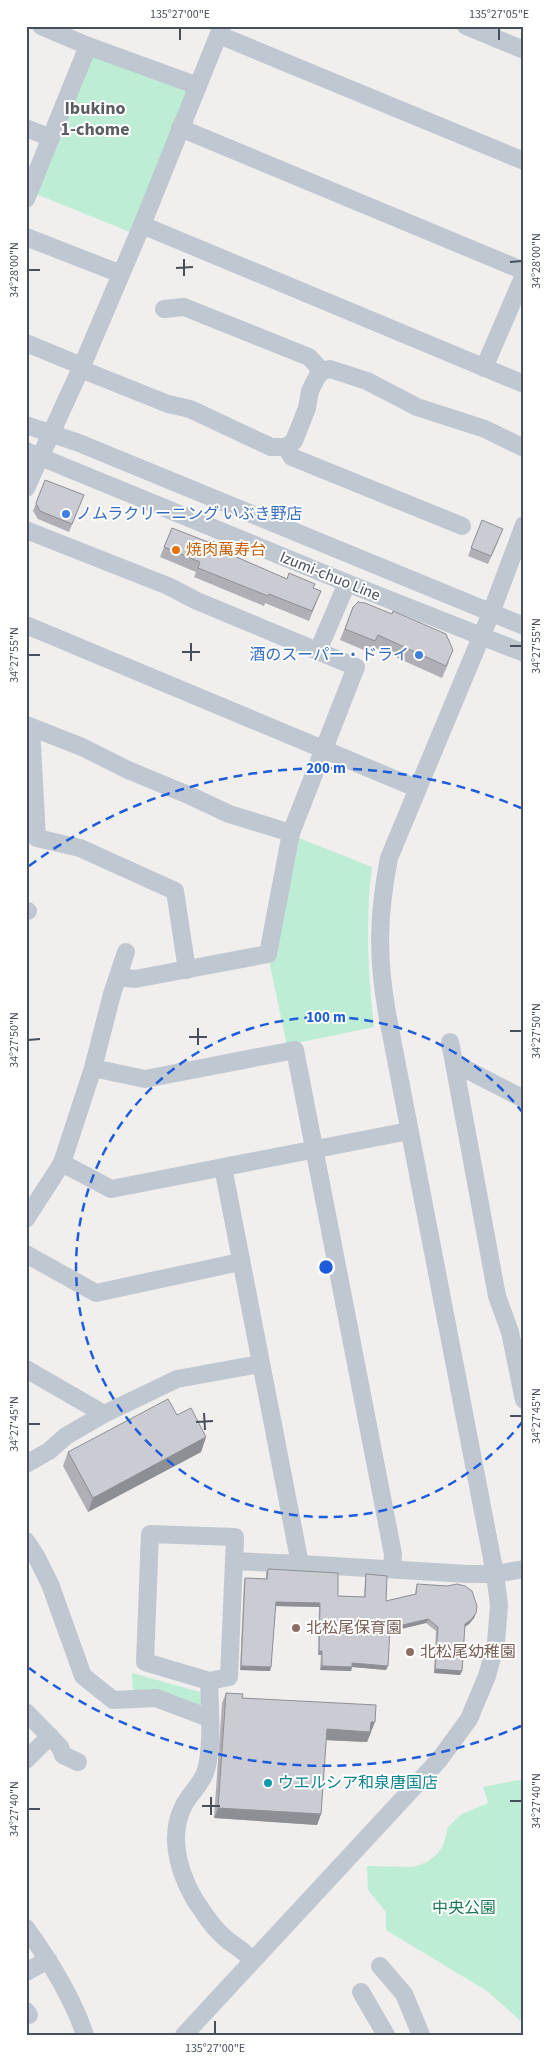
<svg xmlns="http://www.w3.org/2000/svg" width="550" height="2061" font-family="'Source Sans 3','Noto Sans JP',sans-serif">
<rect width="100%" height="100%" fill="#f1eeee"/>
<g fill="#bdedd5">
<polygon points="94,51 190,87 130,232 36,194"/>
<path d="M 299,838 L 372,867 C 365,921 368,973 374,1027 L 287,1045 L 269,961 L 275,960 Z"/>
<polygon points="132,1673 200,1692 204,1703 197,1708 133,1691"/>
<polygon points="524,1779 524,2024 487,1991 386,1930 386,1912 368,1890 367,1866 413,1867 427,1862 437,1854 443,1846 448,1827 462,1814 488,1803 483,1787"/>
</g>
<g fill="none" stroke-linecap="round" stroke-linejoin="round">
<g stroke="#bfc7d0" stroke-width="18">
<polyline points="466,26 524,50"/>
<polyline points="219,35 524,161"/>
<polyline points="88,46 198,86"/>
<polyline points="26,128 51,138"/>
<polyline points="180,128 524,271"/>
<polyline points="26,199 88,46 41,26"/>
<polyline points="142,225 524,384"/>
<polyline points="26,237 121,274"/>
<polyline points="164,309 184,307 309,357 322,371"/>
<polyline points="26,343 82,366 88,372 168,404 190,409 271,447 286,447 294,441 307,408 310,391 317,377 322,371 330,369 367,381 417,407 485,429 524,448"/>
<polyline points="484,368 524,275"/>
<polyline points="26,425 79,443 524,626"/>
<polyline points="286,447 292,457 462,526"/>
<polyline points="26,451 347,583 524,653"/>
<polyline points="26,488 82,366 142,225 222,26"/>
<polyline points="26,530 168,586 197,601 356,667 291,833 268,954 135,979 118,977"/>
<polyline points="26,625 416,788"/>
<polyline points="318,651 347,583"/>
<polyline points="26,725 82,747 128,770 193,797 229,814 291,833"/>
<polyline points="31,727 37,838 80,848 175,891 187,970"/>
<polyline points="26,911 28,911"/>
<polyline points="450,1042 454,1063"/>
<polyline points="93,1068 145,1079 295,1050 393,1554 392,1569"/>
<polyline points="524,1099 454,1063 497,1296 510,1332 524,1400"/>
<polyline points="62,1163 111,1189 409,1131"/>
<polyline points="223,1167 300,1564 468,1574 495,1574 524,1569"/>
<polyline points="26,1219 62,1163 93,1068 112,994 126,952"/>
<polyline points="26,1254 96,1293 240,1262"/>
<polyline points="26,1369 104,1414"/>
<polyline points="26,1464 49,1451 66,1436 104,1414 177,1379 260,1364"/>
<polygon points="150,1534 235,1537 229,1677 209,1681 145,1662"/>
<polyline points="26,1541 36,1556 50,1584 83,1676 113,1700 156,1698 209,1718"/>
<polyline points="234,1561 300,1564"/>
<path d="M 209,1681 C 210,1706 213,1751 205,1773 C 201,1784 190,1794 184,1805 C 166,1839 181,1882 203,1912 C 209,1921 217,1931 225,1938 C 234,1946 244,1950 251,1960"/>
<polyline points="26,1712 60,1747 63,1755 78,1762"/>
<polyline points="26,1760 50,1736"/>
<path d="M 26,1928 C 50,1961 72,1996 85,2035"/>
<polyline points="380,1966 404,1994 421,2035"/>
<polyline points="26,1972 48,1960"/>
<polyline points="361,1992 386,2035"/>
<polyline points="26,2011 29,2015"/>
<path d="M 184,2035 L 439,1760 L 469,1719 L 487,1676 L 496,1643 L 499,1605 L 495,1574 L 387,1013 C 377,955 378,915 389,858 L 491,613 L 524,525"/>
</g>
</g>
<g fill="#afafb5">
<polygon points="45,480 84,495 69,532 38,519 33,511"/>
<polygon points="482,520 500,537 488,564 468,556"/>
<polygon points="164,547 225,552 287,579 321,591 309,621 265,603 264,606 194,577 196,572 160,557"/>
<polygon points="353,607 449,662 442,678 373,647 371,653 340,640"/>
<polygon points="177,1415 206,1437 201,1452 88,1512 63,1466 68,1452"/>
<polygon points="268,1569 338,1596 364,1597 365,1579 366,1574 386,1601 415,1594 416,1588 417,1584 476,1613 474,1618 469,1624 465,1627 462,1671 460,1675 434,1673 436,1631 426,1623 390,1631 386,1670 352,1667 351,1671 320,1670 321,1655 318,1655 319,1607 275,1606 270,1671 240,1670 244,1582 245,1578 266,1579 266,1573"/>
<polygon points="226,1693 371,1732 367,1742 326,1740 321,1814 317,1825 214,1818 222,1703"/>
</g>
<g fill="#8e8f94">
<polygon points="206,1437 201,1452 88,1512 93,1498"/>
<polygon points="276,1602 320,1603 319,1607 274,1606"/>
<polygon points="476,1613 474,1618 469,1624 463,1628 465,1624"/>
<polygon points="428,1619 426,1623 389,1632 390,1628"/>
<polygon points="319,1651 322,1651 321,1655 318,1655"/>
<polygon points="352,1663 388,1666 386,1670 352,1667 351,1671 320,1670 322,1666"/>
<polygon points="241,1666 271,1667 270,1671 240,1670"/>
<polygon points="435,1669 462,1671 460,1675 434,1673"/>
<polygon points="371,1722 375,1722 367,1742 323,1740 327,1729"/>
<polygon points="218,1808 321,1814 317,1825 214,1818"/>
</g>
<g fill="#cbccd3" stroke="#8e8f94">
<polygon points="45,480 84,495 72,524 40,511 36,503"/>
<polygon points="482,520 503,529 491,556 471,548"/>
<polygon points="172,528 208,542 209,540 227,547 225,552 287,579 289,573 315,584 313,588 321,591 312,611 269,594 268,596 198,568 200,562 164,547"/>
<polygon points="358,602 365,603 392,614 393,611 446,634 453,650 446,666 378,635 375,641 345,629 353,607"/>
<polygon points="168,1399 177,1415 191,1408 206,1437 93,1498 68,1452"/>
<polygon points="268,1569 338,1573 338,1596 365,1597 366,1574 387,1576 386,1601 416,1594 417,1584 447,1586 457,1584 465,1586 472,1591 477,1606 476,1613 471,1620 465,1624 462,1671 435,1669 438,1627 428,1619 390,1628 388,1666 352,1663 352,1667 322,1666 322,1651 319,1651 320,1603 276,1602 271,1667 241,1666 245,1578 267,1579"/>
<polygon points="226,1693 243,1694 242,1698 376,1705 375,1722 371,1722 370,1732 327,1729 321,1814 218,1808"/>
</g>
<path fill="none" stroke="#474f5b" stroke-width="2" d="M 180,28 L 180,40M 499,28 L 499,40M 184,259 L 184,276M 510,262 L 522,261M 176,268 L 193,267M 28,270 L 40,270M 191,643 L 191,661M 510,646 L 522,646M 182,652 L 200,652M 28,655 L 40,655M 198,1028 L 198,1045M 510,1031 L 522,1031M 189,1037 L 207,1037M 28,1040 L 40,1039M 204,1413 L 205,1430M 510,1416 L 522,1416M 196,1422 L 213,1421M 28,1424 L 40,1424M 211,1797 L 211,1815M 510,1801 L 522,1801M 202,1806 L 220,1806M 28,1809 L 40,1809M 215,2021 L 215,2034"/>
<g fill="none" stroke="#1d5cdb" stroke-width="2.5" stroke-dasharray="9 6">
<path d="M523 1421A250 250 0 1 1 523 1113"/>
<path d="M521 1726A499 499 0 0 1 29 1668M29 866A499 499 0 0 1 521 808"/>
</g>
<g fill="#3f7fe0" stroke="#fff" stroke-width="2">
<circle cx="66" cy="514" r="5"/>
<circle cx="419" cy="655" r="5"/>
</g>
<circle fill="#e8710a" stroke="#fff" stroke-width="2" cx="176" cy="550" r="5"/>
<g fill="#8d6e63" stroke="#fff" stroke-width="2">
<circle cx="296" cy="1628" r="5"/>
<circle cx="410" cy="1652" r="5"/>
</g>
<circle fill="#0f9aa8" stroke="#fff" stroke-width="2" cx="268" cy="1783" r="5"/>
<g text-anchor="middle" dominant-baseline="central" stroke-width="4" stroke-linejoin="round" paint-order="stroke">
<g font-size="16" fill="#366cbe" stroke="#fff" text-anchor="start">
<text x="76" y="514">ノムラクリーニング いぶき野店</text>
<text x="409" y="655" text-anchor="end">酒のスーパー・ドライ</text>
</g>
<g font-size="16" fill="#c56008" stroke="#fff" text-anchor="start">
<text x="186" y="550">焼肉萬寿台</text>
</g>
<g font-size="16" fill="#474f5b" stroke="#fff">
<text transform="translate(330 576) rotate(22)">Izumi-chuo Line</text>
</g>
<g font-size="16" fill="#785e54" stroke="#fff" text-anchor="start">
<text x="306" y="1628">北松尾保育園</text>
<text x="420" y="1652">北松尾幼稚園</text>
</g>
<g font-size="16" fill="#0d838f" stroke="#fff" text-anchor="start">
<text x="278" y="1783">ウエルシア和泉唐国店</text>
</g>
<g font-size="16" fill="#197a54" stroke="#fff">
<text x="464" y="1908">中央公園</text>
</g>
<g font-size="18" font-weight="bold" fill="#5b5d63" stroke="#fff">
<text x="95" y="108">Ibukino<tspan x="95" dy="21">1-chome</tspan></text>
</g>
</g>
<circle cx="326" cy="1267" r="8" fill="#1d5cdb" stroke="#fff" stroke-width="2.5"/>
<g font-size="15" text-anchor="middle" font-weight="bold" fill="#1d5cdb" stroke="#fff" stroke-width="4" stroke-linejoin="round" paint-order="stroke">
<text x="326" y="773">200 m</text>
<text x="326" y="1022">100 m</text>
</g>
<rect width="550" height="2061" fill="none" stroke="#ffffff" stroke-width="55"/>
<rect x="28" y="28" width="494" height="2006" fill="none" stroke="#474f5b" stroke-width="2"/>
<g font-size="12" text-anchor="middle" fill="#474f5b">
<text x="180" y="18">135°27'00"E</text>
<text x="499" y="18">135°27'05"E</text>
<text transform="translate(536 261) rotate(-90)" y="4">34°28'00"N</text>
<text transform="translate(14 270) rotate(-90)" y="4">34°28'00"N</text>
<text transform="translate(536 646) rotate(-90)" y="4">34°27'55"N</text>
<text transform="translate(14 655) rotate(-90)" y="4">34°27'55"N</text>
<text transform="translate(536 1031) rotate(-90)" y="4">34°27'50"N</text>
<text transform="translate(14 1040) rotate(-90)" y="4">34°27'50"N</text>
<text transform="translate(536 1416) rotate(-90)" y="4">34°27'45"N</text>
<text transform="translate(14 1424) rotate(-90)" y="4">34°27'45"N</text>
<text transform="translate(536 1801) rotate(-90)" y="4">34°27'40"N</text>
<text transform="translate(14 1809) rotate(-90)" y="4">34°27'40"N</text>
<text x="215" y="2052">135°27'00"E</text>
</g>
</svg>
